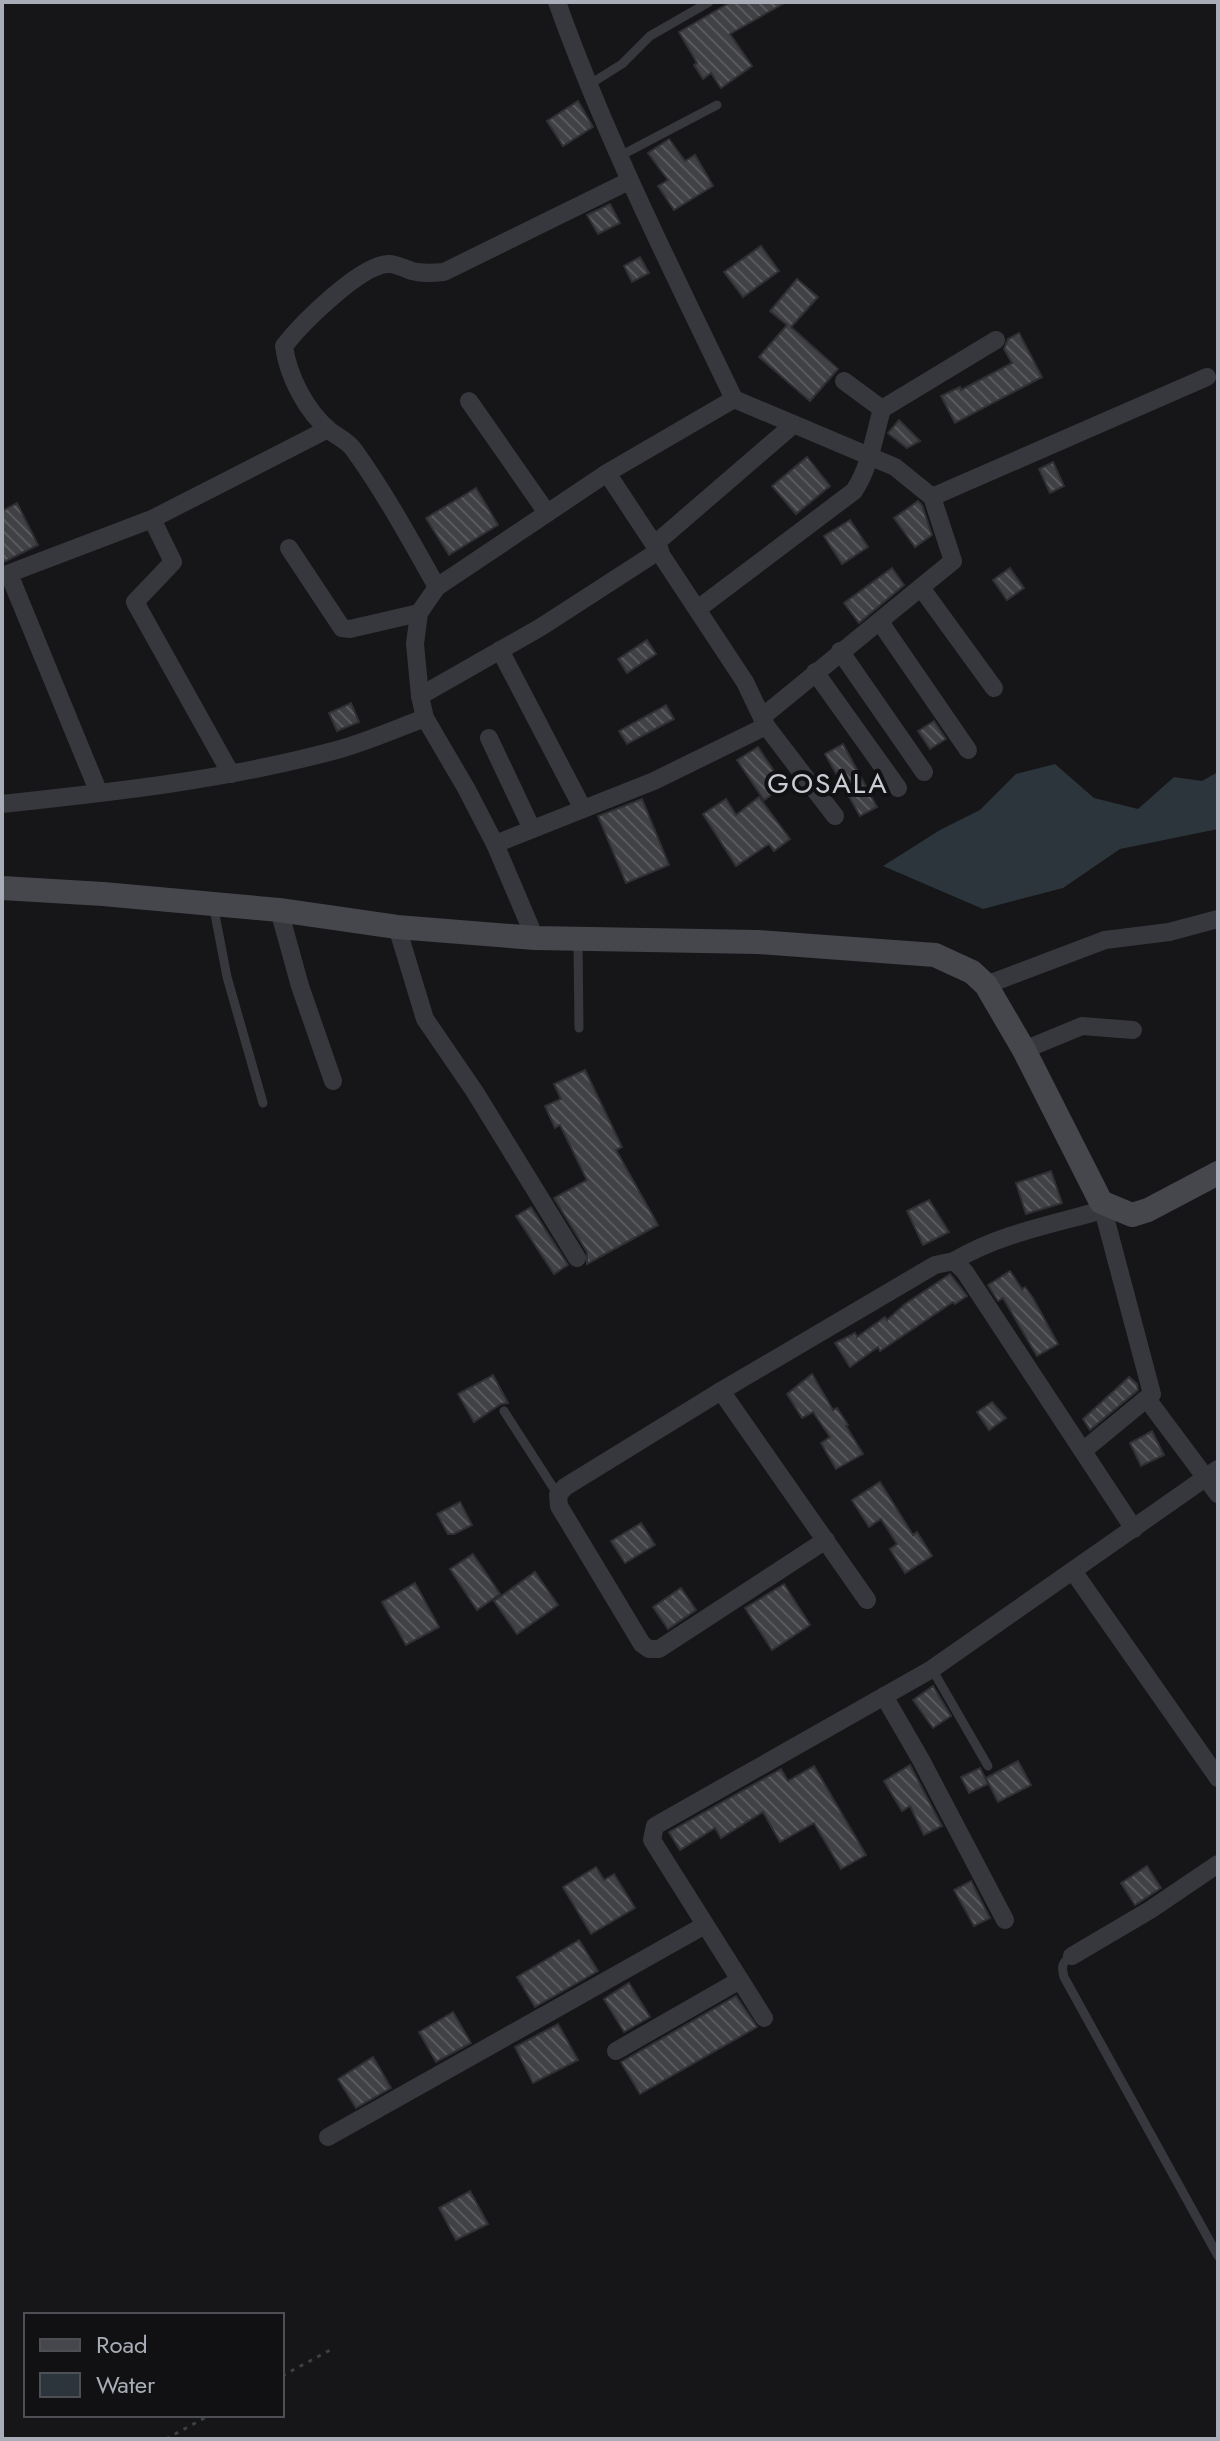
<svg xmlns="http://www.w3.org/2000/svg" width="1220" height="2441" font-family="Jost,sans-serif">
<defs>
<pattern id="building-back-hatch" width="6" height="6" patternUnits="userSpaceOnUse" patternTransform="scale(2)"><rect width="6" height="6" fill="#404145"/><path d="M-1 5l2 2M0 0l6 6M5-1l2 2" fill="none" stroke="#595a5e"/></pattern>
</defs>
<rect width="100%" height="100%" fill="#161618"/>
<polygon fill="#2c353c" points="1055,764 1094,798 1138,809 1174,777 1202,781 1218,772 1218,829 1120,849 1063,888 983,909 883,866 940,830 980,810 1016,774"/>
<g fill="url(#building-back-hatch)" stroke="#303034" stroke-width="2">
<polygon points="731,2 786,2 730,34 752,66 721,88 711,73 703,79 694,65 697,63 679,32"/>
<polygon points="578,101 593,127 563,146 547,121"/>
<polygon points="669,139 685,161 695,155 713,186 674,210 658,186 668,180 648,153"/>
<polygon points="610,204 620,223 598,234 587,215"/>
<polygon points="761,246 779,271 743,297 724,272"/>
<polygon points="640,257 649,273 632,282 624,266"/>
<polygon points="797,279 818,297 791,327 838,369 810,401 759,357 787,325 770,311"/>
<polygon points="1019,333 1042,377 955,423 941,396 960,387 961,390 1012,363 1004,349 1008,339"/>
<polygon points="899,420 920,441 907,448 888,433"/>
<polygon points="807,457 830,486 796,514 772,486"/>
<polygon points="1053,462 1064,486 1050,493 1039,469"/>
<polygon points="476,488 498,525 449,555 426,518"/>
<polygon points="918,501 922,505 932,535 915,547 894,518"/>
<polygon points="17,503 38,545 2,563 2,511"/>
<polygon points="850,520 868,547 842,564 824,536"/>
<polygon points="892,568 904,585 859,623 844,603"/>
<polygon points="1010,568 1024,588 1007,600 993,580"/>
<polygon points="647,640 656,654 627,673 618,659"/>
<polygon points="351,703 359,722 337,731 329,713"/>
<polygon points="666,705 674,719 627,744 619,731"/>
<polygon points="934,721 946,739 930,749 918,731"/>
<polygon points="843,744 877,807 860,816 825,754"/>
<polygon points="758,747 784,786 764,800 737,760"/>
<polygon points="759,797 790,839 774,851 769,844 736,866 703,814 726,799 736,815"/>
<polygon points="642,799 669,865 626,883 598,816"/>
<polygon points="585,1070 622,1147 616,1150 658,1225 587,1264 587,1252 554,1198 587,1180 560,1125 555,1128 545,1106 561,1099 554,1084"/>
<polygon points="1051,1171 1062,1203 1026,1214 1016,1183"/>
<polygon points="929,1200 949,1232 923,1245 907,1211"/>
<polygon points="531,1207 568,1265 554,1274 516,1216"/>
<polygon points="1010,1271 1022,1289 1025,1287 1033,1298 1058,1344 1037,1356 1003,1298 998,1301 988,1285"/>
<polygon points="950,1274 967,1296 955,1304 953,1302 880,1351 878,1347 850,1367 835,1343 855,1333 857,1337 885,1317 887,1320 905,1304"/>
<polygon points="812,1374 833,1410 837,1408 848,1425 846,1426 863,1454 836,1469 821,1443 830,1437 813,1412 802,1418 787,1394"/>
<polygon points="493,1375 508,1403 501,1404 474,1422 458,1394"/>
<polygon points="1129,1377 1137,1384 1138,1390 1090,1430 1083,1419"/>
<polygon points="992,1402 1006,1418 989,1430 977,1412"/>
<polygon points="1152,1431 1164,1455 1141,1466 1130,1443"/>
<polygon points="880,1482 913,1535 917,1532 932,1556 905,1573 890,1549 897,1544 881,1519 869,1527 852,1500"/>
<polygon points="460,1502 472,1525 454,1534 448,1534 437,1514"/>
<polygon points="641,1523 655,1545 625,1563 611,1541"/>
<polygon points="473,1554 500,1594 477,1610 450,1569"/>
<polygon points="535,1572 558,1605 517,1634 494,1601"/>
<polygon points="415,1583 439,1627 406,1645 382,1602"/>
<polygon points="784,1584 810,1625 772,1650 745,1608"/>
<polygon points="681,1588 696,1610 668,1629 653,1607"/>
<polygon points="933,1686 951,1716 933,1728 913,1700"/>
<polygon points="1018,1761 1031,1785 998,1802 986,1778"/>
<polygon points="910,1765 942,1826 924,1835 910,1806 902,1811 884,1781"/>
<polygon points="814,1766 866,1855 841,1869 814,1823 780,1842 763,1812 721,1838 715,1828 680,1850 669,1832 781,1769 788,1781"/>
<polygon points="980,1768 988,1784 969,1793 961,1777"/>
<polygon points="1147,1866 1161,1888 1135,1905 1121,1883"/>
<polygon points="596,1867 604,1880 614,1874 635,1908 591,1934 563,1887"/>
<polygon points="971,1881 990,1918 974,1926 954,1890"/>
<polygon points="579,1940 598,1971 535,2007 517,1977"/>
<polygon points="629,1983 650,2017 624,2032 604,1999"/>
<polygon points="736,1996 757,2027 640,2094 621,2062"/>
<polygon points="453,2012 471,2043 436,2062 419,2032"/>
<polygon points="558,2024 578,2060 533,2083 515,2047"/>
<polygon points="373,2057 391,2088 356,2108 338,2079"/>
<polygon points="470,2191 488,2224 456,2240 439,2208"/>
</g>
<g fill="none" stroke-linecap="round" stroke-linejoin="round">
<g stroke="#3d3f44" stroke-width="3" stroke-dasharray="4 6" stroke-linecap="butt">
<polyline points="282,2376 334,2348"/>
<polyline points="166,2439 210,2415"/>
</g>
<g stroke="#37383d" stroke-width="9">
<polyline points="587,86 622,64 650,36 709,2"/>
<polyline points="618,157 717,105"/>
<polyline points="213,904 227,977 263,1103"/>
<polyline points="578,940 579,1028"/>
<polyline points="504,1411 558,1495"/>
<polyline points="932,1669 988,1766"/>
<path d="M 1072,1956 C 1062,1962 1061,1966 1064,1977 L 1218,2256"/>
</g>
<g stroke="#37383d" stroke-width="18">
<polyline points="734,399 895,467 932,497 953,561 762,717"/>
<polyline points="469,401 547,513"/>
<polyline points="882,409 996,340"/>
<polyline points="607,473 745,682 766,726 835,816"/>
<polyline points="932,497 1207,377"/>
<polyline points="152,519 173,562 135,602 231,774"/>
<polyline points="656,543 793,425"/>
<polyline points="289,548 342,628 350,629 419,613"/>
<polyline points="9,574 99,793"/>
<polyline points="2,576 152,519 328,429"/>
<path d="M 437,587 C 411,541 385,493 354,450 C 348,441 338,437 330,431 C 306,411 288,376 284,346 C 301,324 360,265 388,264 C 395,263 405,269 412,271 C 423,274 433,273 444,272 L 629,181"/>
<polyline points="922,589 994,688"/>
<path d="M 699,608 L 854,491 C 870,467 874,437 882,409 L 844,381"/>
<polyline points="880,622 968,750"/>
<polyline points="500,650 583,809"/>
<polyline points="840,651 924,772"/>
<polyline points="815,672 898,788"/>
<polyline points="420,696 541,627 660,550"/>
<polyline points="489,738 532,829"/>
<path d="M 2,804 C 113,792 225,780 333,751 C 364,743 395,729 425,718"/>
<polyline points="495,844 654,781 766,726"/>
<polyline points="279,910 300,986 333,1081"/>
<polyline points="397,927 425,1019 475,1092 577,1258"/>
<path d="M 535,938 L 495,844 L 466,788 L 425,718 L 420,696 L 415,644 L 419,613 L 437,587 L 607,473 L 734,399 C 671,268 606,139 557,2"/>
<polyline points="986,985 1105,940 1169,932 1218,919"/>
<polyline points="1024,1050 1082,1026 1133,1030"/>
<path d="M 954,1261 C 999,1234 1053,1224 1103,1210"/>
<polyline points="721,1391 867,1600"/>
<polyline points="1147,1399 1218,1494"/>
<polyline points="1084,1450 1152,1394 1101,1202"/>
<polyline points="826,1540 659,1649 649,1649 642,1644 559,1506 558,1495 565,1487 721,1391 935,1265 954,1261 965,1272 1134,1529"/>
<polyline points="1073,1571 1218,1778"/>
<polyline points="884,1696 921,1760 1005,1920"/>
<polyline points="1072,1956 1150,1910 1218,1864"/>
<polyline points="764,2018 652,1840 655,1826 932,1669 1218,1469"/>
<polyline points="616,2051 740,1980"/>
<polyline points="328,2137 705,1925"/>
</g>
<polyline stroke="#45474d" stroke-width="24" points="2,888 103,894 279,910 397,927 535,938 758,942 935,955 972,972 986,985 1024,1050 1101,1202 1132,1215 1148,1210 1218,1173"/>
</g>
<g text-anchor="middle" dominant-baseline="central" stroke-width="8" stroke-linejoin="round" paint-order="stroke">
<g font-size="28" letter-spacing="2" fill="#c9ccd4" stroke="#111113">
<text x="828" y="783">GOSALA</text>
</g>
</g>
<rect width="1220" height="2441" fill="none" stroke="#a8adb8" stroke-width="8"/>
<rect x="24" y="2313" width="260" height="104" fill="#111113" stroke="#4d4f55" stroke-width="2"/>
<rect x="40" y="2339" width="40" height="12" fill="#45474d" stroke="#4d4f55" stroke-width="2"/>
<text x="96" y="2353" font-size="24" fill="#a8adb8">Road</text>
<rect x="40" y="2373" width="40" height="24" fill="#2c353c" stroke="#4d4f55" stroke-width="2"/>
<text x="96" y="2393" font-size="24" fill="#a8adb8">Water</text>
</svg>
